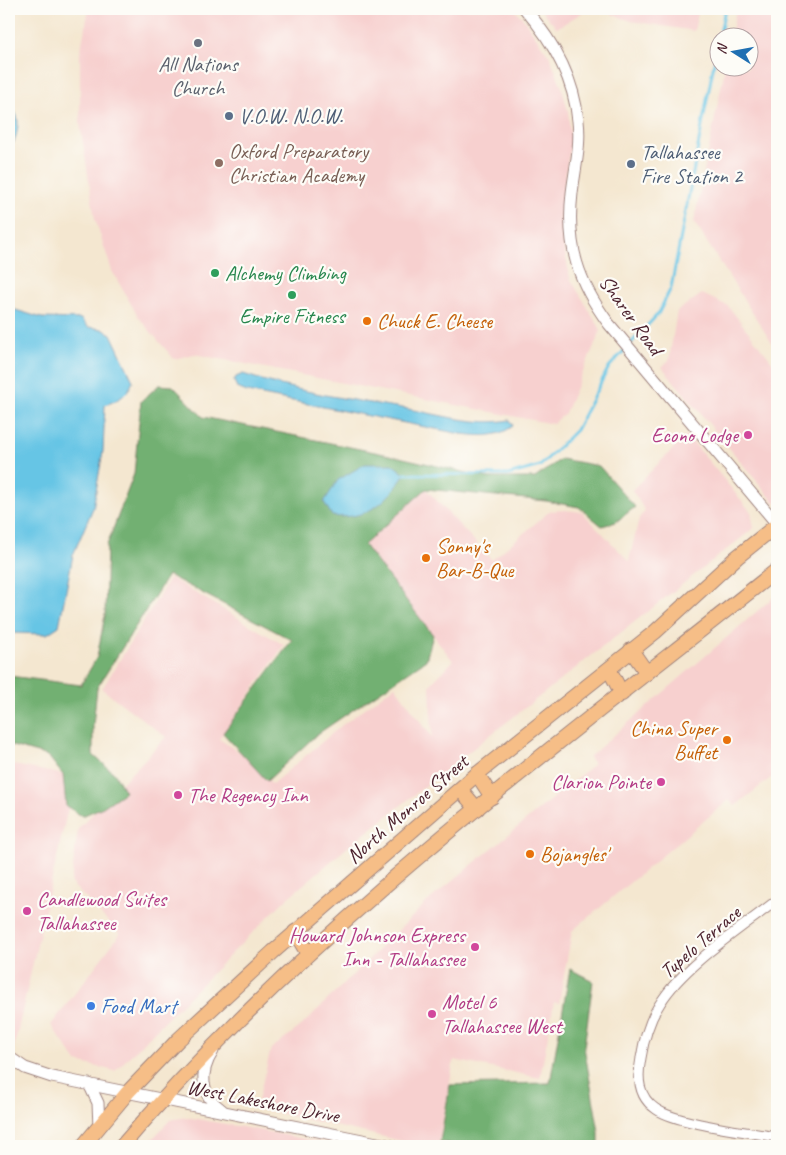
<svg xmlns="http://www.w3.org/2000/svg" width="786" height="1155" font-family="Caveat,sans-serif">
<rect width="100%" height="100%" fill="#fdfcf7"/>
<filter id="ink" filterUnits="userSpaceOnUse"><feTurbulence type="fractalNoise" baseFrequency=".02" numOctaves="2"/><feDisplacementMap in="SourceGraphic" scale="10" xChannelSelector="R" yChannelSelector="G"/><feConvolveMatrix kernelMatrix="1 2 1 2 8 2 1 2 1" color-interpolation-filters="sRGB"/></filter>
<filter id="wash" filterUnits="userSpaceOnUse"><feTurbulence type="fractalNoise" baseFrequency=".0096" numOctaves="4" result="noise"/><feDisplacementMap in="SourceGraphic" scale="20" xChannelSelector="R" yChannelSelector="G"/><feGaussianBlur stdDeviation="1.12" result="paint"/><feColorMatrix in="noise" values="0 0 0 0 0 0 0 0 0 0 0 0 0 0 0 0 0 1.4 0 .05"/><feComposite in="paint" operator="in"/></filter>
<g filter="url(#wash)">
<rect width="100%" height="100%" fill="#f4e7d0"/>
<g fill="#f7d0cf">
<polygon points="89,9 513,9 522,17 550,57 561,85 568,111 571,141 560,213 562,238 570,278 601,330 565,413 553,424 194,354 174,359 139,318 112,271 95,219 80,124 80,53"/>
<polygon points="540,9 588,9 557,28"/>
<polygon points="597,9 699,9 694,31 631,21"/>
<polygon points="736,9 777,9 777,351 694,222 725,68 748,68 748,38 731,37"/>
<polygon points="702,294 728,306 777,368 777,501 775,503 662,367 669,360 677,311"/>
<polygon points="687,435 751,512 754,528 349,846 285,900 115,1071 77,1062 51,1025 120,934 71,883 78,829 166,737 102,689 170,578 284,645 219,739 251,760 272,784 341,726 395,686 432,737 430,685 453,661 364,545 426,489 492,560 550,511 565,510 582,512 629,561 639,518 645,511 632,490"/>
<polygon points="777,594 777,773 735,806 729,800 572,931 559,1003 554,1002 540,1078 454,1060 438,1146 424,1146 256,1108 271,1049 300,1027 427,902 594,764 589,757"/>
<polygon points="9,764 75,777 13,1052 9,1044"/>
<polygon points="186,1117 264,1131 341,1146 146,1146 170,1120"/>
</g>
<g fill="#72b072" stroke="#5e684e">
<polygon points="159,385 173,386 203,417 399,457 489,478 535,478 561,459 599,466 635,507 616,522 602,526 579,507 546,501 426,489 364,545 433,635 426,660 316,735 267,781 223,733 292,640 168,575 97,688 93,725 93,755 115,774 125,792 103,807 82,816 66,806 63,775 48,756 9,745 9,676 81,685 97,657 105,615 107,545 134,474 141,401"/>
<polygon points="570,969 593,981 584,1047 599,1132 599,1146 461,1146 440,1142 450,1085 550,1083"/>
</g>
<g fill="#66c5e5" stroke="#587288">
<path d="M 9,107 C 25,115 16,140 9,152 Z"/>
<path d="M 9,308 L 42,318 L 81,319 L 88,327 L 102,329 L 111,334 L 133,381 C 128,395 119,400 105,405 L 103,451 L 93,508 L 73,555 L 59,626 L 47,634 L 9,633 Z"/>
<path d="M 243,374 C 296,392 353,400 408,409 C 441,415 477,426 510,420 L 513,426 C 497,438 481,436 461,434 L 247,392 L 237,388 L 234,381 L 236,377 Z"/>
<path d="M 365,464 L 392,464 L 405,474 C 388,502 365,521 332,516 L 324,502 L 338,480 Z"/>
</g>
<g fill="none" stroke-linecap="round" stroke-linejoin="round">
<g stroke="#66c5e5" stroke-width="3">
<polyline points="719,38 725,9"/>
<polyline points="405,474 508,475 540,466 576,430 609,367 658,314 671,288 718,42"/>
</g>
</g>
</g>
<g filter="url(#ink)">
<g fill="none" stroke-linecap="round" stroke-linejoin="round">
<defs>
<path id="minor" d="M 777,900 C 742,928 685,964 661,1002 C 650,1018 644,1039 641,1058 C 637,1078 638,1097 656,1109 C 677,1124 749,1132 777,1137"/>
<g id="tertiary">
<path d="M 525,9 C 553,41 574,77 578,121 C 581,145 575,168 572,193 C 566,246 578,282 609,324 L 777,524"/>
<path d="M 213,1051 C 199,1073 200,1095 222,1110"/>
<polyline points="9,1057 25,1068 52,1077 392,1146"/>
<polyline points="89,1084 98,1103 99,1127"/>
</g>
<g id="primary">
<polyline points="631,650 647,673"/>
<polyline points="609,669 622,694"/>
<polyline points="477,774 492,797"/>
<polyline points="460,789 477,809"/>
<polyline points="295,932 308,954"/>
<polyline points="83,1146 128,1092 178,1040 273,952 477,774 655,632 737,557 777,525"/>
<path d="M 122,1146 C 312,924 550,751 777,570"/>
</g>
</defs>
<use href="#minor" stroke="#9f837e" stroke-width="11"/>
<use href="#tertiary" stroke="#9f837e" stroke-width="13"/>
<use href="#primary" stroke="#9f837e" stroke-width="16"/>
<use href="#minor" stroke="#fff" stroke-width="9"/>
<use href="#tertiary" stroke="#fff" stroke-width="11"/>
<use href="#primary" stroke="#f6be87" stroke-width="14"/>
</g>
</g>
<circle fill="#6b7280" stroke="#fdfcf7" stroke-width="2" cx="198" cy="43" r="5"/>
<g fill="#5c6f8a" stroke="#fdfcf7" stroke-width="2">
<circle cx="229" cy="116" r="5"/>
<circle cx="631" cy="164" r="5"/>
</g>
<circle fill="#8d6e63" stroke="#fdfcf7" stroke-width="2" cx="219" cy="163" r="5"/>
<g fill="#2e9e5b" stroke="#fdfcf7" stroke-width="2">
<circle cx="215" cy="273" r="5"/>
<circle cx="292" cy="295" r="5"/>
</g>
<g fill="#e8710a" stroke="#fdfcf7" stroke-width="2">
<circle cx="367" cy="321" r="5"/>
<circle cx="426" cy="558" r="5"/>
<circle cx="727" cy="740" r="5"/>
<circle cx="530" cy="854" r="5"/>
</g>
<g fill="#d1479c" stroke="#fdfcf7" stroke-width="2">
<circle cx="748" cy="435" r="5"/>
<circle cx="661" cy="782" r="5"/>
<circle cx="178" cy="795" r="5"/>
<circle cx="27" cy="911" r="5"/>
<circle cx="475" cy="947" r="5"/>
<circle cx="432" cy="1014" r="5"/>
</g>
<circle fill="#3f7fe0" stroke="#fdfcf7" stroke-width="2" cx="91" cy="1006" r="5"/>
<g text-anchor="middle" dominant-baseline="central" stroke-width="4.5" stroke-linejoin="round" paint-order="stroke">
<g font-size="21" fill="#5b616d" stroke="#fdfcf7">
<text x="198" y="64">All Nations<tspan x="198" dy="24">Church</tspan></text>
</g>
<g font-size="21" fill="#4e5e75" stroke="#fdfcf7" text-anchor="start">
<text x="239" y="116">V.O.W. N.O.W.</text>
<text x="641" y="152">Tallahassee<tspan x="641" dy="24">Fire Station 2</tspan></text>
</g>
<g font-size="21" fill="#785e54" stroke="#fdfcf7" text-anchor="start">
<text x="229" y="151">Oxford Preparatory<tspan x="229" dy="24">Christian Academy</tspan></text>
</g>
<g font-size="21" fill="#27864d" stroke="#fdfcf7" text-anchor="start">
<text x="225" y="273">Alchemy Climbing</text>
<text x="292" y="316" text-anchor="middle">Empire Fitness</text>
</g>
<g font-size="21" fill="#4a1f2b" stroke="#fdfcf7">
<text transform="translate(631 315) rotate(54)">Sharer Road</text>
<text transform="translate(407 809) rotate(-41)">North Monroe Street</text>
<text transform="translate(700 942) rotate(-41)">Tupelo Terrace</text>
<text transform="translate(263 1101) rotate(11)">West Lakeshore Drive</text>
</g>
<g font-size="21" fill="#c56008" stroke="#fdfcf7" text-anchor="start">
<text x="377" y="321">Chuck E. Cheese</text>
<text x="436" y="546">Sonny's<tspan x="436" dy="24">Bar-B-Que</tspan></text>
<text x="717" y="728" text-anchor="end">China Super<tspan x="717" dy="24">Buffet</tspan></text>
<text x="540" y="854">Bojangles'</text>
</g>
<g font-size="21" fill="#b23c85" stroke="#fdfcf7" text-anchor="end">
<text x="738" y="435">Econo Lodge</text>
<text x="651" y="782">Clarion Pointe</text>
<text x="188" y="795" text-anchor="start">The Regency Inn</text>
<text x="37" y="899" text-anchor="start">Candlewood Suites<tspan x="37" dy="24">Tallahassee</tspan></text>
<text x="465" y="935">Howard Johnson Express<tspan x="465" dy="24">Inn - Tallahassee</tspan></text>
<text x="442" y="1002" text-anchor="start">Motel 6<tspan x="442" dy="24">Tallahassee West</tspan></text>
</g>
<g font-size="21" fill="#366cbe" stroke="#fdfcf7" text-anchor="start">
<text x="101" y="1006">Food Mart</text>
</g>
</g>
<rect width="786" height="1155" fill="none" stroke="#fdfcf7" stroke-width="30"/>
<g transform="translate(734 52) rotate(281)"><circle r="24" fill="#fdfcf7" stroke="#b5a4a5"/>
<path d="M0-4L9 19L0 12L-9 19Z" fill="#1f6fb2"/>
<text y="-8" font-size="14" font-weight="bold" text-anchor="middle" fill="#4a1f2b">N</text>
</g>
</svg>
